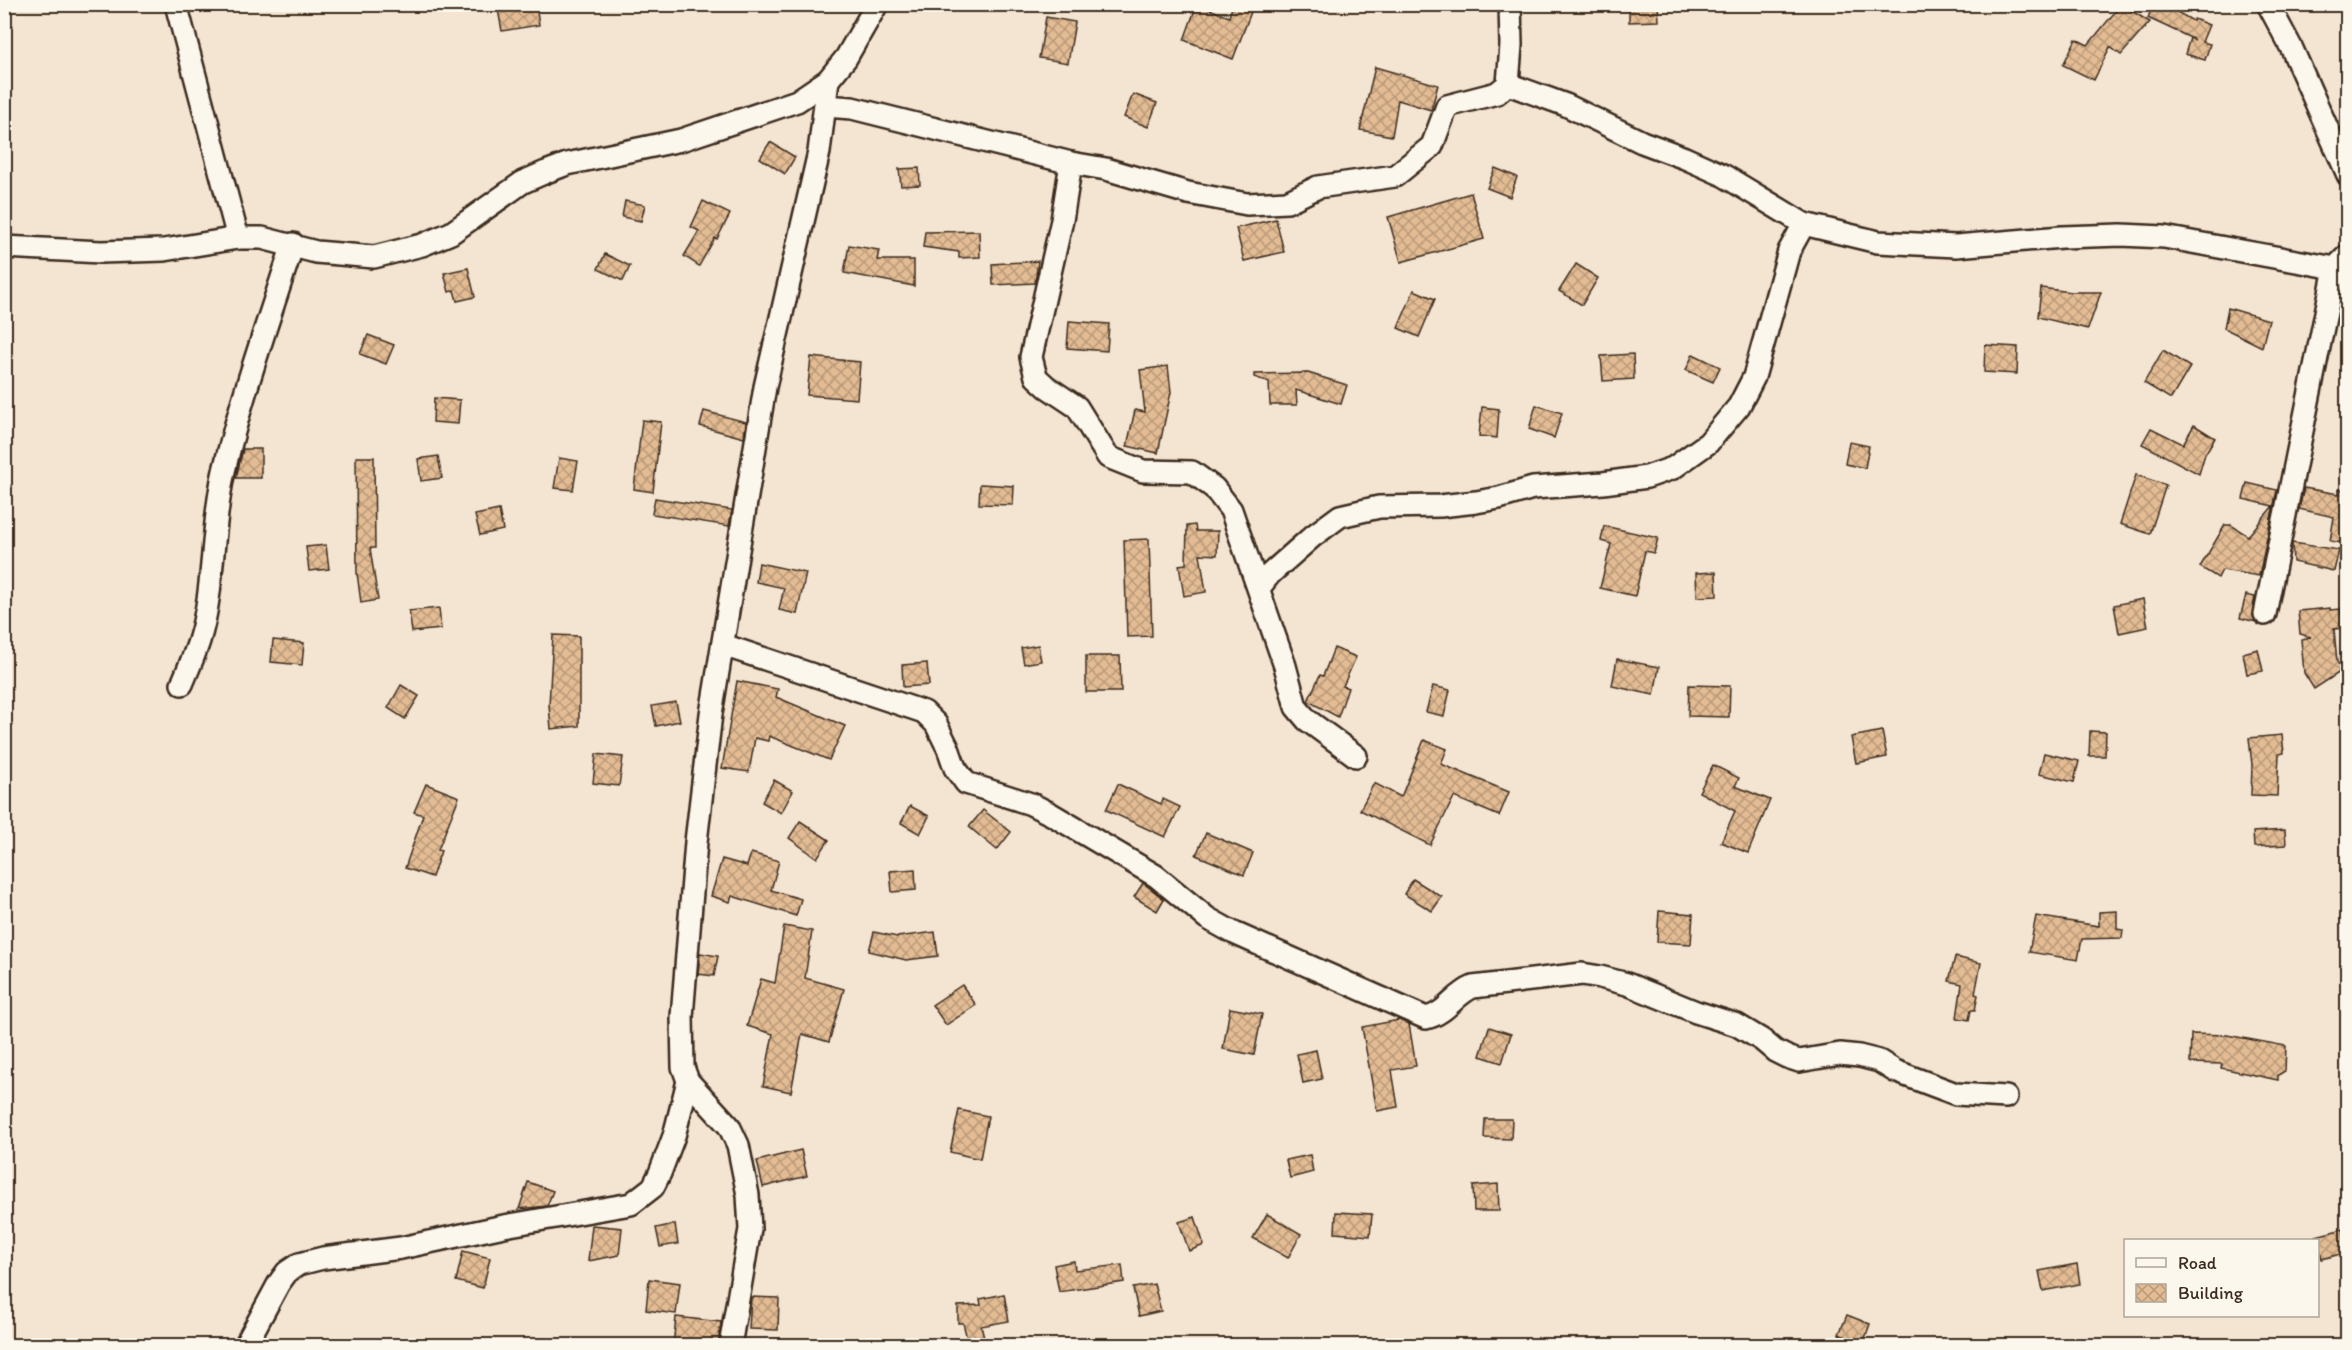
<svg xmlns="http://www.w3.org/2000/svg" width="2352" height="1350" font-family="Itim,sans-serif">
<defs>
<pattern id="building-cross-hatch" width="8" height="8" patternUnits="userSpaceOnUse" patternTransform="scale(1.5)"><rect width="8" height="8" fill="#e3bc94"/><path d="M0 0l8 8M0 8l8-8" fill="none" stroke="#b99978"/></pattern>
</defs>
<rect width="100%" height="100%" fill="#f4e5d2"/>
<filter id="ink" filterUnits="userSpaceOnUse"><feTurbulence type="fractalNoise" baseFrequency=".0167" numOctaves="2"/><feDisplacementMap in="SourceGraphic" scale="12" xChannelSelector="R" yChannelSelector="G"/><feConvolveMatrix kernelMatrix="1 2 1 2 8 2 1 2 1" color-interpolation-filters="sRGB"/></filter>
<g filter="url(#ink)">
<g fill="url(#building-cross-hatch)" stroke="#3b2a1e" stroke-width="1.5">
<polygon points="497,4 536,4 539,25 502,31"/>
<polygon points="1197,4 1229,17 1233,4 1254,4 1233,59 1184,40"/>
<polygon points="1629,4 1658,4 1659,21 1629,22"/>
<polygon points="2153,4 2163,4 2193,21 2194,19 2209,25 2202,42 2210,44 2205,60 2185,54 2190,38 2195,40 2148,18"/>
<polygon points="2119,7 2122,10 2125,7 2150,22 2121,55 2110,47 2094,80 2063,65 2076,39 2088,45"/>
<polygon points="1046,17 1075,22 1068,63 1039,58"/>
<polygon points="1375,67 1438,85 1431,110 1398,100 1392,136 1360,130"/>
<polygon points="1133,94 1157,103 1148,127 1124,117"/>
<polygon points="770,142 795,157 785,174 760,158"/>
<polygon points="919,168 920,185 901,186 899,169"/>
<polygon points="1495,168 1517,177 1510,197 1487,188"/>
<polygon points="1471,193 1484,239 1401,262 1388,217"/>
<polygon points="625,201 645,205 641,221 622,217"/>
<polygon points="703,201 730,214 717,239 715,238 699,266 684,256 699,231 691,227"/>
<polygon points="1276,219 1284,252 1244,261 1236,228"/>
<polygon points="979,231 980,257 959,258 959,252 923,247 925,232"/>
<polygon points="849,245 879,250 877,260 914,260 914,286 844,273"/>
<polygon points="605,254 630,266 623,281 598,269"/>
<polygon points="1038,261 1035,283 993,285 992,264"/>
<polygon points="1576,264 1598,278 1582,305 1559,291"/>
<polygon points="468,268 475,297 457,301 454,290 449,292 444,273"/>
<polygon points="2041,288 2071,292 2101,292 2088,329 2038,317"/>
<polygon points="1414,290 1435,299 1419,337 1398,328"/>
<polygon points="2228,308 2269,320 2262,347 2224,328"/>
<polygon points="1069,321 1109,324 1107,351 1067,348"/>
<polygon points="368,335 394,345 386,364 360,354"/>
<polygon points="1985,345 2018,347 2017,374 1984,372"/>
<polygon points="2163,350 2190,367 2171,399 2144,383"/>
<polygon points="1633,354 1634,379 1603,381 1601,356"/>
<polygon points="1693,354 1720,367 1713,382 1686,370"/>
<polygon points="811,357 860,362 857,399 807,395"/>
<polygon points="1168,366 1171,392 1158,453 1127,446 1135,410 1145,412 1140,370"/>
<polygon points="1308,373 1347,385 1341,404 1296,390 1297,405 1270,405 1269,382 1254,377 1254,374"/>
<polygon points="434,398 460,400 458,424 433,422"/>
<polygon points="1536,405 1562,413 1554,438 1529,429"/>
<polygon points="1482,407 1499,409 1497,438 1479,436"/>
<polygon points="704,411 746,422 744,438 700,426"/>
<polygon points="642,420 661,422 653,492 634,489"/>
<polygon points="2194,425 2215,438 2205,454 2199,474 2142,444 2151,428 2183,444"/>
<polygon points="1849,442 1869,446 1865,468 1845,464"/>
<polygon points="243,449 261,449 261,478 236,478"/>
<polygon points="438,456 442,478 421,481 418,459"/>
<polygon points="356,457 374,457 375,548 370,548 378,600 361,603 357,573"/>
<polygon points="559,458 578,461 573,490 554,488"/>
<polygon points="2136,475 2166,485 2150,534 2120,524"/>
<polygon points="2247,483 2277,490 2259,576 2222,570 2218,578 2200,567 2225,525 2231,525 2248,536 2273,506 2243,499"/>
<polygon points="980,484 1014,486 1013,505 979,504"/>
<polygon points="2304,488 2339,494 2339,489 2348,490 2348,544 2330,541 2334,517 2299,509"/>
<polygon points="655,498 732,510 729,526 652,514"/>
<polygon points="499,510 503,530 480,535 475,515"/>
<polygon points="1195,525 1196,531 1218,531 1217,555 1200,554 1206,592 1184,596 1179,565 1186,564 1187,526"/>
<polygon points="1604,526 1658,538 1654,553 1645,551 1635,596 1600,588 1611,544 1601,541"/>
<polygon points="1149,539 1152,636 1127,637 1124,540"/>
<polygon points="2292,543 2339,550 2334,571 2293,562"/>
<polygon points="326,545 329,569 309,571 306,547"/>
<polygon points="759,563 806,573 797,614 779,610 784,588 756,582"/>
<polygon points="1716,572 1717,596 1697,597 1696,573"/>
<polygon points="2246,595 2255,597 2252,612 2256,622 2240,618"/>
<polygon points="2143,599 2148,627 2119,633 2114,605"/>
<polygon points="439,608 441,629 412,632 409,611"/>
<polygon points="2330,608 2330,610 2341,609 2343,628 2334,629 2337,662 2343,670 2314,689 2304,673 2301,639 2311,637 2300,634 2298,611"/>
<polygon points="553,635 579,636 579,726 551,729 549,705"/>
<polygon points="273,640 304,643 302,665 271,662"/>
<polygon points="1038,645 1041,661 1024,664 1021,648"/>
<polygon points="1334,648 1356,657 1343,686 1348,688 1338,717 1308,701 1320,675 1323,676"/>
<polygon points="2258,649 2263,671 2247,674 2243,653"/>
<polygon points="1086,656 1120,656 1121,692 1086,692"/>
<polygon points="1617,659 1659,667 1654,695 1612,686"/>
<polygon points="927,663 929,685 903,687 902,665"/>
<polygon points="737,681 778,689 776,697 845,726 829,760 769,736 768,741 755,738 749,772 722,768"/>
<polygon points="401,685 419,696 405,719 388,708"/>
<polygon points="1689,685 1730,686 1729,717 1688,716"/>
<polygon points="1433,686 1450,690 1444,716 1426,712"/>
<polygon points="676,702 680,721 656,726 652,706"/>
<polygon points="1882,731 1887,757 1856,763 1851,737"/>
<polygon points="2090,731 2106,732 2105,756 2089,756"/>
<polygon points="2282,735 2284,753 2279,754 2277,796 2251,795 2252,765 2249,738"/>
<polygon points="1424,740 1447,749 1441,764 1509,792 1499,816 1454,797 1430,845 1360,810 1374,783 1401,797"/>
<polygon points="2044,753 2079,761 2074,782 2039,774"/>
<polygon points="596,754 623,757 619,786 593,783"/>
<polygon points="1713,765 1739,778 1735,786 1770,800 1748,853 1721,842 1735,811 1699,792"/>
<polygon points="774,780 793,791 781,813 762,802"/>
<polygon points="426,784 459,797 438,850 441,851 432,877 405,868 423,815 414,812"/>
<polygon points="1118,784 1161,804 1163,799 1180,807 1165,837 1106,810"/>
<polygon points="910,806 929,816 920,834 901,823"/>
<polygon points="983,810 1011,832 997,850 969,827"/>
<polygon points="800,821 829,840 817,858 789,838"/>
<polygon points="2285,830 2286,845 2254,847 2253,832"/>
<polygon points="1206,833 1253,853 1244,875 1196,855"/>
<polygon points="751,853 779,861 771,890 801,899 796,916 732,896 730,902 711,896 722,859 747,866"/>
<polygon points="915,869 916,890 892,892 890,871"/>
<polygon points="1413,879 1442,897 1432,911 1404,894"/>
<polygon points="1143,883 1164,899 1157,911 1134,897"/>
<polygon points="1659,911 1693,914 1691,944 1657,942"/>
<polygon points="2117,911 2117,929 2123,930 2122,938 2082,939 2078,960 2029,952 2036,916 2099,926 2099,912"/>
<polygon points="784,926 812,931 805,978 844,989 829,1042 802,1034 791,1092 763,1086 773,1034 747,1026 761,979 775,983"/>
<polygon points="874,932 897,937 935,932 938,956 906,960 869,951"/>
<polygon points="700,953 718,956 714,976 698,974"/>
<polygon points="1955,957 1981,963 1975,994 1978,995 1975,1010 1971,1010 1969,1020 1957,1018 1962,984 1949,981"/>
<polygon points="962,985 976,1005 946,1025 932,1005"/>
<polygon points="1230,1008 1262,1014 1254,1055 1223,1049"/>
<polygon points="1399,1020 1409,1024 1416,1066 1392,1070 1398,1107 1377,1111 1362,1027"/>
<polygon points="1489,1027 1511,1034 1502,1063 1480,1056"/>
<polygon points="2191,1034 2227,1035 2286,1046 2285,1071 2278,1075 2278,1080 2221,1068 2222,1064 2190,1063"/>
<polygon points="1316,1050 1322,1079 1303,1083 1297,1054"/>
<polygon points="959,1110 988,1116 980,1159 950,1152"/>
<polygon points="1485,1119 1512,1119 1511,1139 1484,1138"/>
<polygon points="801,1150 807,1176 763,1187 757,1161"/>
<polygon points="1310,1155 1313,1172 1290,1178 1286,1160"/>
<polygon points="528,1182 553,1191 547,1206 519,1209"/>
<polygon points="1498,1184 1499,1211 1474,1211 1473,1186"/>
<polygon points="1336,1212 1372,1214 1370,1236 1335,1233"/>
<polygon points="1267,1214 1301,1234 1288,1258 1253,1238"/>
<polygon points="1195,1217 1204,1245 1189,1251 1179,1222"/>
<polygon points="675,1224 678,1244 660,1247 656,1228"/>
<polygon points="592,1225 622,1228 619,1255 588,1261"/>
<polygon points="2343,1229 2348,1252 2322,1259 2316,1236"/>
<polygon points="463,1251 490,1258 483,1288 456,1281"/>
<polygon points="1074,1261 1075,1270 1122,1265 1124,1282 1059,1292 1054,1265"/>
<polygon points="2077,1264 2080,1284 2043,1291 2039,1271"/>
<polygon points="649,1279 680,1283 676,1314 646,1310"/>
<polygon points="1154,1284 1161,1311 1139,1316 1133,1288"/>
<polygon points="1004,1294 1009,1321 981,1326 986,1346 969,1346 963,1323 958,1323 958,1306 981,1305 980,1299"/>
<polygon points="751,1297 779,1298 778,1330 749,1329"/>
<polygon points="1847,1315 1870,1324 1863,1344 1839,1334"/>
<polygon points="676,1317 721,1322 718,1346 673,1346"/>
</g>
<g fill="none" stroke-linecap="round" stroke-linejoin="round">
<defs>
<g id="minor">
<polyline points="176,4 238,238"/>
<polyline points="2268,4 2292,49 2348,175"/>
<polyline points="1508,84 1566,105 1642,142 1685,158 1723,175 1804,224 1878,242 1956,246 2062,237 2121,235 2164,237 2335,268 2348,274"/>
<polyline points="825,106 852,108 1071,163 1106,169 1188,193 1247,204 1287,202 1318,187 1395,176 1432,146 1447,106 1497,93 1508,84 1511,45 1510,4"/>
<polyline points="1071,163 1062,220 1031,357 1036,377 1047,387 1077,407 1108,457 1143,471 1192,472 1214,488 1231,510 1285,666 1296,707 1307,720 1356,756"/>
<polyline points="4,247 101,252 164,250 238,238 262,238 316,252 374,257 422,245 451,233 523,182 546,172 567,164 681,140 797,101 828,80 846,58 877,4"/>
<polyline points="1259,588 1270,574 1313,536 1340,516 1379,507 1440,506 1476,502 1499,498 1533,488 1603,483 1647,477 1673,468 1708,443 1739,406 1754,377 1789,251 1804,224"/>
<polyline points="2265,614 2335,268 2348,255"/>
<path d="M 723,645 L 924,712 L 936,724 L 948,748 L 955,768 L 966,783 L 1031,804 L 1051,814 L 1156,876 L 1207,918 L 1234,933 L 1426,1018 C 1446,1014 1455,994 1473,987 L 1582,974 L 1600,977 L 1627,984 L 1696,1012 L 1737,1025 L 1762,1040 L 1775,1051 L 1787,1057 L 1799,1061 L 1840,1054 L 1859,1056 L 1879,1061 L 1895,1071 L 1956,1094 L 2006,1097"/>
<path d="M 182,684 C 188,670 194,656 199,641 C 215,590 211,526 224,471 C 242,394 269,319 293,244"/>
<polyline points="245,1346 279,1283 287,1272 299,1264 323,1258 401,1248 504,1226 631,1204 653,1187 660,1173 674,1136 688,1081"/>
<polyline points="730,1346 750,1229 748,1195 738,1145 729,1126 688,1081 683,1067 682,1017 696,842 711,714 765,387 819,152 828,80"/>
</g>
</defs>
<use href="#minor" stroke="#3b2a1e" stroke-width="26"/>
<use href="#minor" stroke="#fbf7ec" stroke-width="21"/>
</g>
</g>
<rect width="2352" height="1350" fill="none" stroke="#fbf7ec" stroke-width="24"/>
<rect x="12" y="12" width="2328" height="1326" fill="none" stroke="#3b2a1e" stroke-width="2" filter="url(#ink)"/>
<rect x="2124" y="1239" width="195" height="78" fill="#fbf7ec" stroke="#aea59a" stroke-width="1.5"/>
<rect x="2136" y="1258" width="30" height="9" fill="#fbf7ec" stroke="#aea59a" stroke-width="1.5"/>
<text x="2178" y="1269" font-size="18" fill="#3b2a1e">Road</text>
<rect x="2136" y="1284" width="30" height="18" fill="url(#building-cross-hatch)" stroke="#aea59a" stroke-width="1.5"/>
<text x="2178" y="1299" font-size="18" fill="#3b2a1e">Building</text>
</svg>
